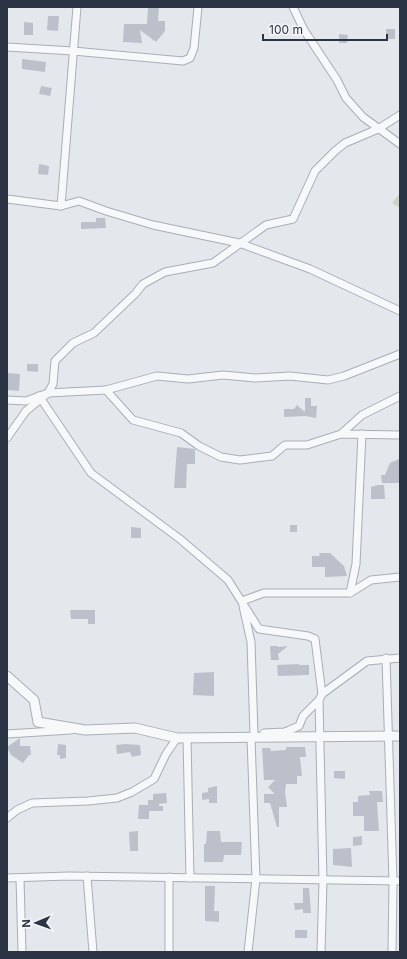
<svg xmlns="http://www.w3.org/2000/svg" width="407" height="959" font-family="Inter,sans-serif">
<rect width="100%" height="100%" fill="#e4e7ec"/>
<polygon fill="#c9d6c5" points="400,193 400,208 392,203"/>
<g fill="#bbc0ca">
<polygon points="148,7 159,7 158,21 165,21 165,31 156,42 140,30 142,43 123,42 124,24 147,24"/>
<polygon points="48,16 59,16 58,31 47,30"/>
<polygon points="24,22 33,23 33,35 24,35"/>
<rect x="386" y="29" width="9" height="10"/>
<polygon points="339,34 348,35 347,43 339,43"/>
<polygon points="22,59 46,62 45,72 22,69"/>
<polygon points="41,86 52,88 50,96 39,94"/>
<polygon points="39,164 49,166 48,175 38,174"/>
<polygon points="96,218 105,218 106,228 81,229 81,222 96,222"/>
<polygon points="27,364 38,364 38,372 27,371"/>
<polygon points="7,373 20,374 19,391 7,390"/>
<polygon points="305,398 311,398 311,406 317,406 316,418 305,416 284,417 284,409 294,409 297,405 305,412"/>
<polygon points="177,447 195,449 195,464 187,464 186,488 174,488"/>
<polygon points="399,459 400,483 382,483 381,475 385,475 390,463"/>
<polygon points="378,485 384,485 385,499 371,499 371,487"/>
<rect x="290" y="525" width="7" height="7"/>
<polygon points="131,527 141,528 141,538 131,538"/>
<polygon points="319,553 330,553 344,566 347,576 325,577 325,567 312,567 312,556 320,556"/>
<polygon points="70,610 95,610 95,624 88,624 88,619 71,619"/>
<polygon points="270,646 278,646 278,647 288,646 278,654 279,660 271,660"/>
<polygon points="299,664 299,665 309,665 309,675 278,676 277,665"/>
<polygon points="214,672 214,696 193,695 194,673"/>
<polygon points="20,738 20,746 30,746 31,755 29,755 23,763 11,755 7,747"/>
<polygon points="58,744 66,745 66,758 60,759 60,755 57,755"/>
<polygon points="125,744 140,745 141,755 132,757 130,752 117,754 116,745"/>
<polygon points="286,747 305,747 306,757 300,757 302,776 297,776 297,784 286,784 285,792 287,807 279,807 279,827 277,827 270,803 264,803 264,794 275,794 268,787 275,780 264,780 262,748 270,748 271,751 286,750"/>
<polygon points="334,771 345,771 345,779 334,778"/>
<polygon points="217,786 217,803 209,803 209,799 202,800 202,793 208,792 208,788"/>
<polygon points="369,791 382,791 383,802 377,802 379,831 364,831 364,816 353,816 353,802 358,802 358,796 370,795"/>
<polygon points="166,793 167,803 159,804 159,806 163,806 163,811 149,811 149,819 138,819 139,805 148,805 148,800 153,800 153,794"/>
<polygon points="138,831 138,851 130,851 129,832"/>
<polygon points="207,831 220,831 221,842 242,842 241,855 224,855 223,862 204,862 204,844 206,844"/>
<polygon points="362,836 362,845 353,846 353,837"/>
<polygon points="351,848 352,867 333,865 333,849"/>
<polygon points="205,886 215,886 214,911 219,911 219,922 205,921"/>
<polygon points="303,888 309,888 311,913 303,913 303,909 295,910 294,903 303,903"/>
<rect x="295" y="930" width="12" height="8"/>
</g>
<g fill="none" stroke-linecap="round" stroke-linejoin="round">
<defs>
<g id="minor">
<polyline points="293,7 304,30 337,80 346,98 363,117 400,144"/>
<polyline points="7,47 73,51 183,61 190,58 194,48 198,7"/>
<polyline points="7,199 61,206 79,201 106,211 153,225 239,243 310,269 400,311"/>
<polyline points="61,206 77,7"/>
<polyline points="106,390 133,420 181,433 199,446 221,457 240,460 272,456 285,445 307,445 341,434 400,435"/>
<polyline points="39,396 91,473 180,539 228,580 259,629 308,636 315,639 322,694"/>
<polyline points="7,400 26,401 48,393 106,390 157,376 188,379 223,375 255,378 290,376 328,380 344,376 400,354"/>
<polyline points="341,434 362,415 400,396"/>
<polyline points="7,438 26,411 48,393 53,384 55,361 73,343 94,333 135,294 143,284 165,272 213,263 266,225 293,219 315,171 335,151 345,143 378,129 400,115"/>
<polyline points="350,593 356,564 362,434"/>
<polyline points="242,601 264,593 350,593 371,580 400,577"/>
<polyline points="243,606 251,642 254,734 251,738 256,879 248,952"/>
<polyline points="386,658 393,881 392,952"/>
<polyline points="264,733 285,732 299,726 303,716 319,700"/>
<polyline points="7,734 71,730"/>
<polyline points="187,738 190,878"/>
<polyline points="7,818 17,810 32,803 88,801 117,798 132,792 154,779 166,754 177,738 180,738"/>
<polyline points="87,876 93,952"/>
<polyline points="169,877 169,952"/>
<polyline points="7,878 69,876 400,881"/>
<polyline points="20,878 22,952"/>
<polyline points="321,952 323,881 319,700 322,694 367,661 400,658"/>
</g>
<polyline id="tertiary" points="7,676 34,700 38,722 85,730 135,728 177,738 400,736"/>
</defs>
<use href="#minor" stroke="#a9aeb7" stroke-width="9"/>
<use href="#tertiary" stroke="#a9aeb7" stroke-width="11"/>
<use href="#minor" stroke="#f7f8fa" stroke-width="7"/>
<use href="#tertiary" stroke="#f7f8fa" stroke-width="9"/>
</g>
<rect width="407" height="959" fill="none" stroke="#2b3445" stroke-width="16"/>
<g transform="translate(36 923) rotate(268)" stroke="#f4f6f9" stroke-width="3" paint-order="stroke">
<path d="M0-3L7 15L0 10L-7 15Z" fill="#2b3445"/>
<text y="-6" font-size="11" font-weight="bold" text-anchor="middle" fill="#2b3445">N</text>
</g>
<path d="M263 34v6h124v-6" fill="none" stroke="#2b3445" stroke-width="2"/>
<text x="269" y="34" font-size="12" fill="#2b3445" stroke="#f4f6f9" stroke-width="3" paint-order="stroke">100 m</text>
</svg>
